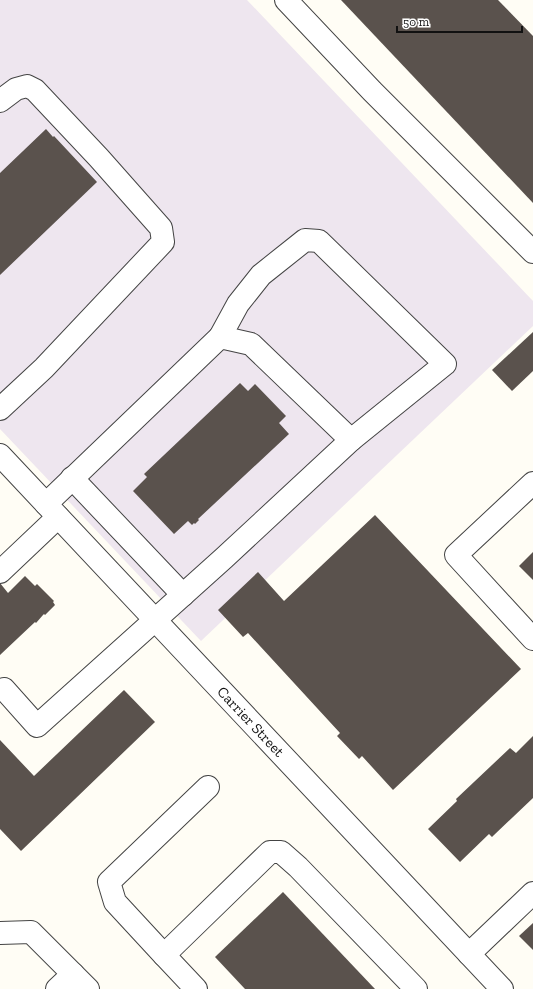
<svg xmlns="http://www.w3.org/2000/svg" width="533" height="989" font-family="'Zilla Slab',serif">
<rect width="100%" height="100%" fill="#fffdf5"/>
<polygon fill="#eee6ef" points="0,0 247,0 533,301 533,326 201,641 0,429"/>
<g fill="#5a524d">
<polygon points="341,0 498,0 533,36 533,203"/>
<polygon points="46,129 53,137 54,136 97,182 0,275 0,173"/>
<polygon points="533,332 533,371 512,391 492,370"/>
<polygon points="240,383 248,391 255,384 286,416 279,423 289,434 198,519 199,520 195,524 194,523 192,525 188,521 174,534 133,491 147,477 144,474"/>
<polygon points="375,515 521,669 393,790 362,756 359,759 337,736 340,733 248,633 243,637 218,610 258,572 284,601"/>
<polygon points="533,552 533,580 519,566"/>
<polygon points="25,576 35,586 37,584 54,601 53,602 55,605 45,615 44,614 43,615 36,623 35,622 0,655 0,583 8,593"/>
<polygon points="124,690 155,722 21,851 0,829 0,740 34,776"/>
<polygon points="533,736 533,798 494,835 492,837 489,834 460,862 428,829 457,801 456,799 510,748 516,753"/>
<polygon points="283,892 375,989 245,989 215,957"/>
<polygon points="533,923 533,950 519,936"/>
</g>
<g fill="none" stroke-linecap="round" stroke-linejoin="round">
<defs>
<g id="minor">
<polyline points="286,0 372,91 533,252"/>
<polyline points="0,101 16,89 27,86 35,90 99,158 161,228 163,242 44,368 0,409"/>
<polyline points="220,337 238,304 261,275 305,240 319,241 445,364 351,440"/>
<path id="s1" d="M 0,455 L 502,989"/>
<polyline points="72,478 183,595"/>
<polyline points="533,483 456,555 533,639"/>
<polyline points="0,572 58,517"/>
<polyline points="4,689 37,726 224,558 351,440 251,344 220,337 46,504"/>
<polyline points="0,933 31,932 88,989"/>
<polyline points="469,954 533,893"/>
<polyline points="164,955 115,902 109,882 208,787"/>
<polyline points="57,989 73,974"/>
<polyline points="196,989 164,955 270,852 281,852 298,867 416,989"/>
</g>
</defs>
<use href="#minor" stroke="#444" stroke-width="24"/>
<use href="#minor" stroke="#fff" stroke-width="22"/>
</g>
<g text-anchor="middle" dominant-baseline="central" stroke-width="4" stroke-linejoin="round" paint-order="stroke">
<g font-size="15" fill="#111" stroke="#fff">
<text stroke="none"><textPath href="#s1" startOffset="366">Carrier Street</textPath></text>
</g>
</g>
<path d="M397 26v6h125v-6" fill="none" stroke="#111111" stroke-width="2"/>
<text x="403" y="26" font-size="12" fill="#111111" stroke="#ffffff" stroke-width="3" paint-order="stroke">50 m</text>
</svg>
